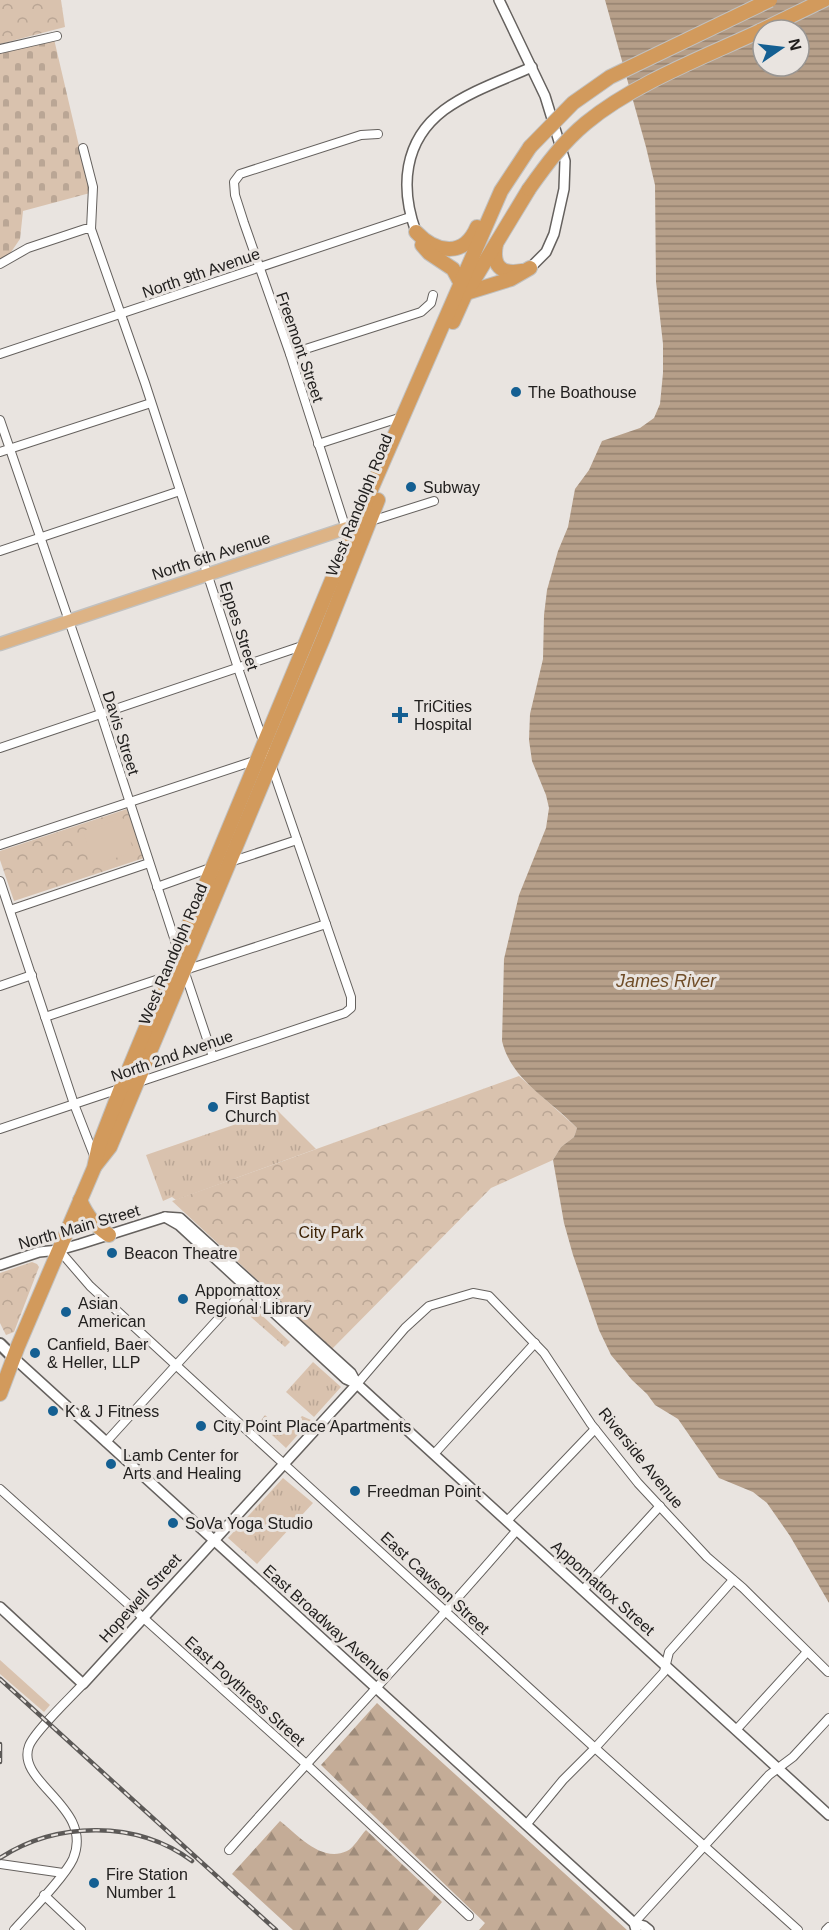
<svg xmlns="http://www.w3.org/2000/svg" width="829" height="1930" font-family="Arial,sans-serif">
<defs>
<pattern id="grass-tufts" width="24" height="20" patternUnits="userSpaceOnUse" patternTransform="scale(1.5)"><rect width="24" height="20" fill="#d9c2ae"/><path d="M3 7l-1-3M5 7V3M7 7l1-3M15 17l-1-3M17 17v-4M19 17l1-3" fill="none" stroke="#baa695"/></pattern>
<pattern id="forest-firs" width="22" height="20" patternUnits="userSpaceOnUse" patternTransform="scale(1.5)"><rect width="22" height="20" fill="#c4ac97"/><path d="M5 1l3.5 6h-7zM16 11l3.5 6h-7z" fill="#9f8c7b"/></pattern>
<pattern id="cemetery-stones" width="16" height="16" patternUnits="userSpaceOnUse" patternTransform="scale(1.5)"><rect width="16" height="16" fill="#d9c2ae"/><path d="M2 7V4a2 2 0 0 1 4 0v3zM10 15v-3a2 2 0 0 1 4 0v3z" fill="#baa695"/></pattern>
<pattern id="park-crowns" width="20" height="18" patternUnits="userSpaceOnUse" patternTransform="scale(1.5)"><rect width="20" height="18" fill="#d9c2ae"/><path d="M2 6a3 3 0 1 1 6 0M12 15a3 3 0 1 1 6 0" fill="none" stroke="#baa695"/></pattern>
<pattern id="water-rules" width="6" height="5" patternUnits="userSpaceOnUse" patternTransform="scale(1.5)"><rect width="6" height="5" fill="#b69f89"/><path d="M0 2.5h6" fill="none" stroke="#94816f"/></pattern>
</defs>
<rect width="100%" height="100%" fill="#e9e4e0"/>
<g fill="url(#grass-tufts)">
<polygon points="277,1110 316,1149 176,1200 172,1197 163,1201 146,1155"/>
<polygon points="249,1303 290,1342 285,1347 243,1310"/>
<polygon points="313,1362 341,1387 314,1417 286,1392"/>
<polygon points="265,1415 285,1434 302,1416 311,1420 286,1448 259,1423"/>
<polygon points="283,1478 313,1503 257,1564 228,1538"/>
<polygon points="0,1660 50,1705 44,1712 0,1674"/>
</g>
<g fill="url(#forest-firs)">
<polygon points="377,1703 403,1727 627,1930 479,1930 485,1923 321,1765"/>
<path d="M 280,1821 C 298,1835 321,1863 347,1851 C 354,1848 360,1836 366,1830 L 442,1902 L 418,1930 L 293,1930 L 232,1874 Z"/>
</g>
<polygon fill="url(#cemetery-stones)" points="54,39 90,193 23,211 20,239 9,255 0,261 0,53"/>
<g fill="url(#park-crowns)">
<polygon points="0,0 61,0 65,27 0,44"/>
<polygon points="127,809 144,858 14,901 0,860 0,851"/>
<polygon points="519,1076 577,1128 574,1137 561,1147 553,1160 491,1188 332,1349 172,1201"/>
<polygon points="32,1262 37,1264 39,1267 14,1332 6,1335 0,1323 0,1273"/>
</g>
<polygon fill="#d9c2ae" points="123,818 134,852 94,865 83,831"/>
<path fill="url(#water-rules)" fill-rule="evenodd" d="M 605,0 L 829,0 L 829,1603 L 790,1536 L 767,1503 L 753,1492 L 719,1478 L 678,1419 L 655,1405 L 647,1394 L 632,1380 L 611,1355 L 599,1330 L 573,1255 L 564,1223 L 553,1160 L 561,1147 L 574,1137 L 577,1128 C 551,1100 511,1080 502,1041 L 504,959 L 519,895 L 546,828 L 549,808 L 546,795 L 532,761 L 529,740 L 530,714 L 543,659 L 544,615 L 547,590 L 558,551 L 568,527 L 575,489 L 589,470 L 602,441 L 640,428 L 654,418 L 660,404 L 663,373 L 663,344 L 656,282 L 655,185 L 646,147 ZM 763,30 L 799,30 L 799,66 L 763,66 Z"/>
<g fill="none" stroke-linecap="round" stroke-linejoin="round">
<defs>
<g id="minor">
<polyline points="0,49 57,36"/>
<polyline points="83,148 93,187 91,229 145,383 238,668 351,997 351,1008 345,1013 136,1083"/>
<polyline points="0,264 28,248 85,229 91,229"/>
<polyline points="0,354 410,217"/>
<polyline points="290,354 421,312 431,303 433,295"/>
<polyline points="0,420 101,714 178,950"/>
<polyline points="318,444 402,417"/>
<polyline points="0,452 151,403"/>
<polyline points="371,521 434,501"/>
<polyline points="346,529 290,354 244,223 235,195 234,182 240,174 361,135 378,134"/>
<polyline points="0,551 180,491"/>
<polyline points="0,748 305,645"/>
<polyline points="0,845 257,760"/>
<polyline points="230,862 297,840"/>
<polyline points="0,881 74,1104 95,1158"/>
<polyline points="157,887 213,867"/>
<polyline points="10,910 149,863"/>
<polyline points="185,970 326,924"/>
<polyline points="185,973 213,1057"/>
<polyline points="0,986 32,975"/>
<polyline points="45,1017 168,976"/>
<polyline points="0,1129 122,1088"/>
<polyline points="59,1250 90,1286 204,1391 595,1748 798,1930"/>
<polyline points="357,1384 405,1328 429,1306 473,1293 489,1296 544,1353 591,1424 638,1483 707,1557 743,1588 828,1672"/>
<polyline points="106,1442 250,1284"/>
<polyline points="434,1454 535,1343"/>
<polyline points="0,1489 306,1764 469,1916"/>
<polyline points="507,1521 595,1429"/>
<polyline points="583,1590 660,1506"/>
<polyline points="736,1730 807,1652"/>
<polyline points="526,1825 563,1780 595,1748 664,1672 669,1652 733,1580"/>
<path d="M 229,1850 C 324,1743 424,1639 517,1530"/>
<polyline points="0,1864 63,1873"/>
<polyline points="44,1895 81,1930"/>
<polyline points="634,1923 769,1775 793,1757 829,1718"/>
<path d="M 14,1930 C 29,1913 64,1878 73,1859 C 95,1807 15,1783 29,1746 C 34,1732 71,1697 83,1684"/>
<polyline points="826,1930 829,1927"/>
</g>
<g id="tertiary">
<polyline points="499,0 545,96 565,161 564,189 554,234 546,252 530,268"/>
<path d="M 416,232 C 400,188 403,141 444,110 C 470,91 503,80 532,67"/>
<polyline points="165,1217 179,1225 346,1379 357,1384 394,1418 829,1815"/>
<polyline points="0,1265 39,1252 59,1250 80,1244 165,1217 180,1218 351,1373 357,1384"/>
<polyline points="14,1358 634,1923 636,1930"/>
<polyline points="0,1607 83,1684 357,1384"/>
<polyline points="634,1923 644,1926 649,1930"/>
</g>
<polyline id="secondary" points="0,1344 14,1358"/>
<polyline id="primary" points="0,644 362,523"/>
<g id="trunk">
<polyline points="760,31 824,0"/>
<path d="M 416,232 C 436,253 464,258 477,227"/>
<path d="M 496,244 C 492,265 500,275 522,271"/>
<polyline points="422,245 429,253 453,269 460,282"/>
<polyline points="466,293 511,279 530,268"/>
<polyline points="453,322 466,293 529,189"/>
<polyline points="95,1166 110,1147 325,634 378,500"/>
<path d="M 80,1200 C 87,1216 95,1226 109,1235"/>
<polyline points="0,1394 18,1346 94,1168 99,1145 121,1088 336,570 501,191 530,147"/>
</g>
</defs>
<use href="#minor" stroke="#65615e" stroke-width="10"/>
<use href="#tertiary" stroke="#65615e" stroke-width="12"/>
<use href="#secondary" stroke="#65615e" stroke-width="14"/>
<use href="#primary" stroke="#c1c1c0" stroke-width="15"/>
<use href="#trunk" stroke="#c1c1c0" stroke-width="16"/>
<use href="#minor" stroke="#fff" stroke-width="8"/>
<use href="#tertiary" stroke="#fff" stroke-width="9"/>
<use href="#secondary" stroke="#fff" stroke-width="10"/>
<use href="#primary" stroke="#ddb385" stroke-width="12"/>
<use href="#trunk" stroke="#d29a5c" stroke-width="14"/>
<defs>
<g id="rail">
<polyline points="0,1679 276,1930"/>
<polyline points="0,1744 0,1762"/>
<path d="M 0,1858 C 57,1821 137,1820 192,1861"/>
</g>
</defs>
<use href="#rail" stroke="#5c5957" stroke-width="4.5"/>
<use href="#rail" stroke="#e9e4e0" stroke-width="2" stroke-dasharray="7" stroke-linecap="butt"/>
<defs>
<g id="trunk-bridge">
<polyline points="530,147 573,103 610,77 770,0"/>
<path d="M 529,189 C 546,165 563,142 586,123 C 633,84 704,57 760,31"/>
</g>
</defs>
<use href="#trunk-bridge" stroke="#c1c1c0" stroke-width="16" stroke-linecap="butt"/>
<use href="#trunk-bridge" stroke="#d29a5c" stroke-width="14"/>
</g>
<g fill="#145f92" stroke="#e9e4e0" stroke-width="2">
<circle cx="516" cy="392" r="6"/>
<circle cx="411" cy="487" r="6"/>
<path d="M397 706h6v6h6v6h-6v6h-6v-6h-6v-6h6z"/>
<circle cx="213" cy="1107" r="6"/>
<circle cx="112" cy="1253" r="6"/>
<circle cx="183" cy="1299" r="6"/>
<circle cx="66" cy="1312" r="6"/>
<circle cx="35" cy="1353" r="6"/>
<circle cx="53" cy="1411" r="6"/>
<circle cx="201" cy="1426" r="6"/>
<circle cx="111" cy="1464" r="6"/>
<circle cx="355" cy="1491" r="6"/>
<circle cx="173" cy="1523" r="6"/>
<circle cx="94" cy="1883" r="6"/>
</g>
<g text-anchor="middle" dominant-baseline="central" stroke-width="6" stroke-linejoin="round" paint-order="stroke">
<g font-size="16" fill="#22201f" stroke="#e9e4e0">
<text transform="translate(201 273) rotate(-19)">North 9th Avenue</text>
<text transform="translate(300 347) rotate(71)">Freemont Street</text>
<text transform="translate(359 505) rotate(-68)">West Randolph Road</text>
<text transform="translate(211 556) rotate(-18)">North 6th Avenue</text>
<text transform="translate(239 626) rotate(72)">Eppes Street</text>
<text transform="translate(121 733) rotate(72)">Davis Street</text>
<text transform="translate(173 954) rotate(-67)">West Randolph Road</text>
<text transform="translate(172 1056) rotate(-19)">North 2nd Avenue</text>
<text transform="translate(79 1227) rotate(-16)">North Main Street</text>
<text transform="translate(641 1458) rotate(51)">Riverside Avenue</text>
<text transform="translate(435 1583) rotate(43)">East Cawson Street</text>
<text transform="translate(603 1588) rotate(42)">Appomattox Street</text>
<text transform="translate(140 1598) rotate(-48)">Hopewell Street</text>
<text transform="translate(327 1623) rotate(42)">East Broadway Avenue</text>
<text transform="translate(245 1691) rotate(42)">East Poythress Street</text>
</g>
<g font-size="16" fill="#22201f" stroke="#e9e4e0" text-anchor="start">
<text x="528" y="392">The Boathouse</text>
<text x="423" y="487">Subway</text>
<text x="414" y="706">TriCities<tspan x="414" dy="18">Hospital</tspan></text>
<text x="225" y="1098">First Baptist<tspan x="225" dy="18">Church</tspan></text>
<text x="124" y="1253">Beacon Theatre</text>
<text x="195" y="1290">Appomattox<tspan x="195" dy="18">Regional Library</tspan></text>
<text x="78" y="1303">Asian<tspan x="78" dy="18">American</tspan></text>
<text x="47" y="1344">Canfield, Baer<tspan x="47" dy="18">&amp; Heller, LLP</tspan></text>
<text x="65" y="1411">K &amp; J Fitness</text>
<text x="213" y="1426">City Point Place Apartments</text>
<text x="123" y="1455">Lamb Center for<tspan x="123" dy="18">Arts and Healing</tspan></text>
<text x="367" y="1491">Freedman Point</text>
<text x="185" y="1523">SoVa Yoga Studio</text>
<text x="106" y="1874">Fire Station<tspan x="106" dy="18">Number 1</tspan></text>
</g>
<g font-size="16" fill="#3d2306" stroke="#e9e4e0">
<text x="331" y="1232">City Park</text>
</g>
<g font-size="18" font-style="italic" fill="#704d28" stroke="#e9e4e0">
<text x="666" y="981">James River</text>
</g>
</g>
<g transform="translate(781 48) rotate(76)"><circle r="28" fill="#e9e4e0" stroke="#999693" stroke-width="1.5"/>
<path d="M0-4.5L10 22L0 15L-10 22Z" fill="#145f92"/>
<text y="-9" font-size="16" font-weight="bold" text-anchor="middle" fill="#22201f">N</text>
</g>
</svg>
